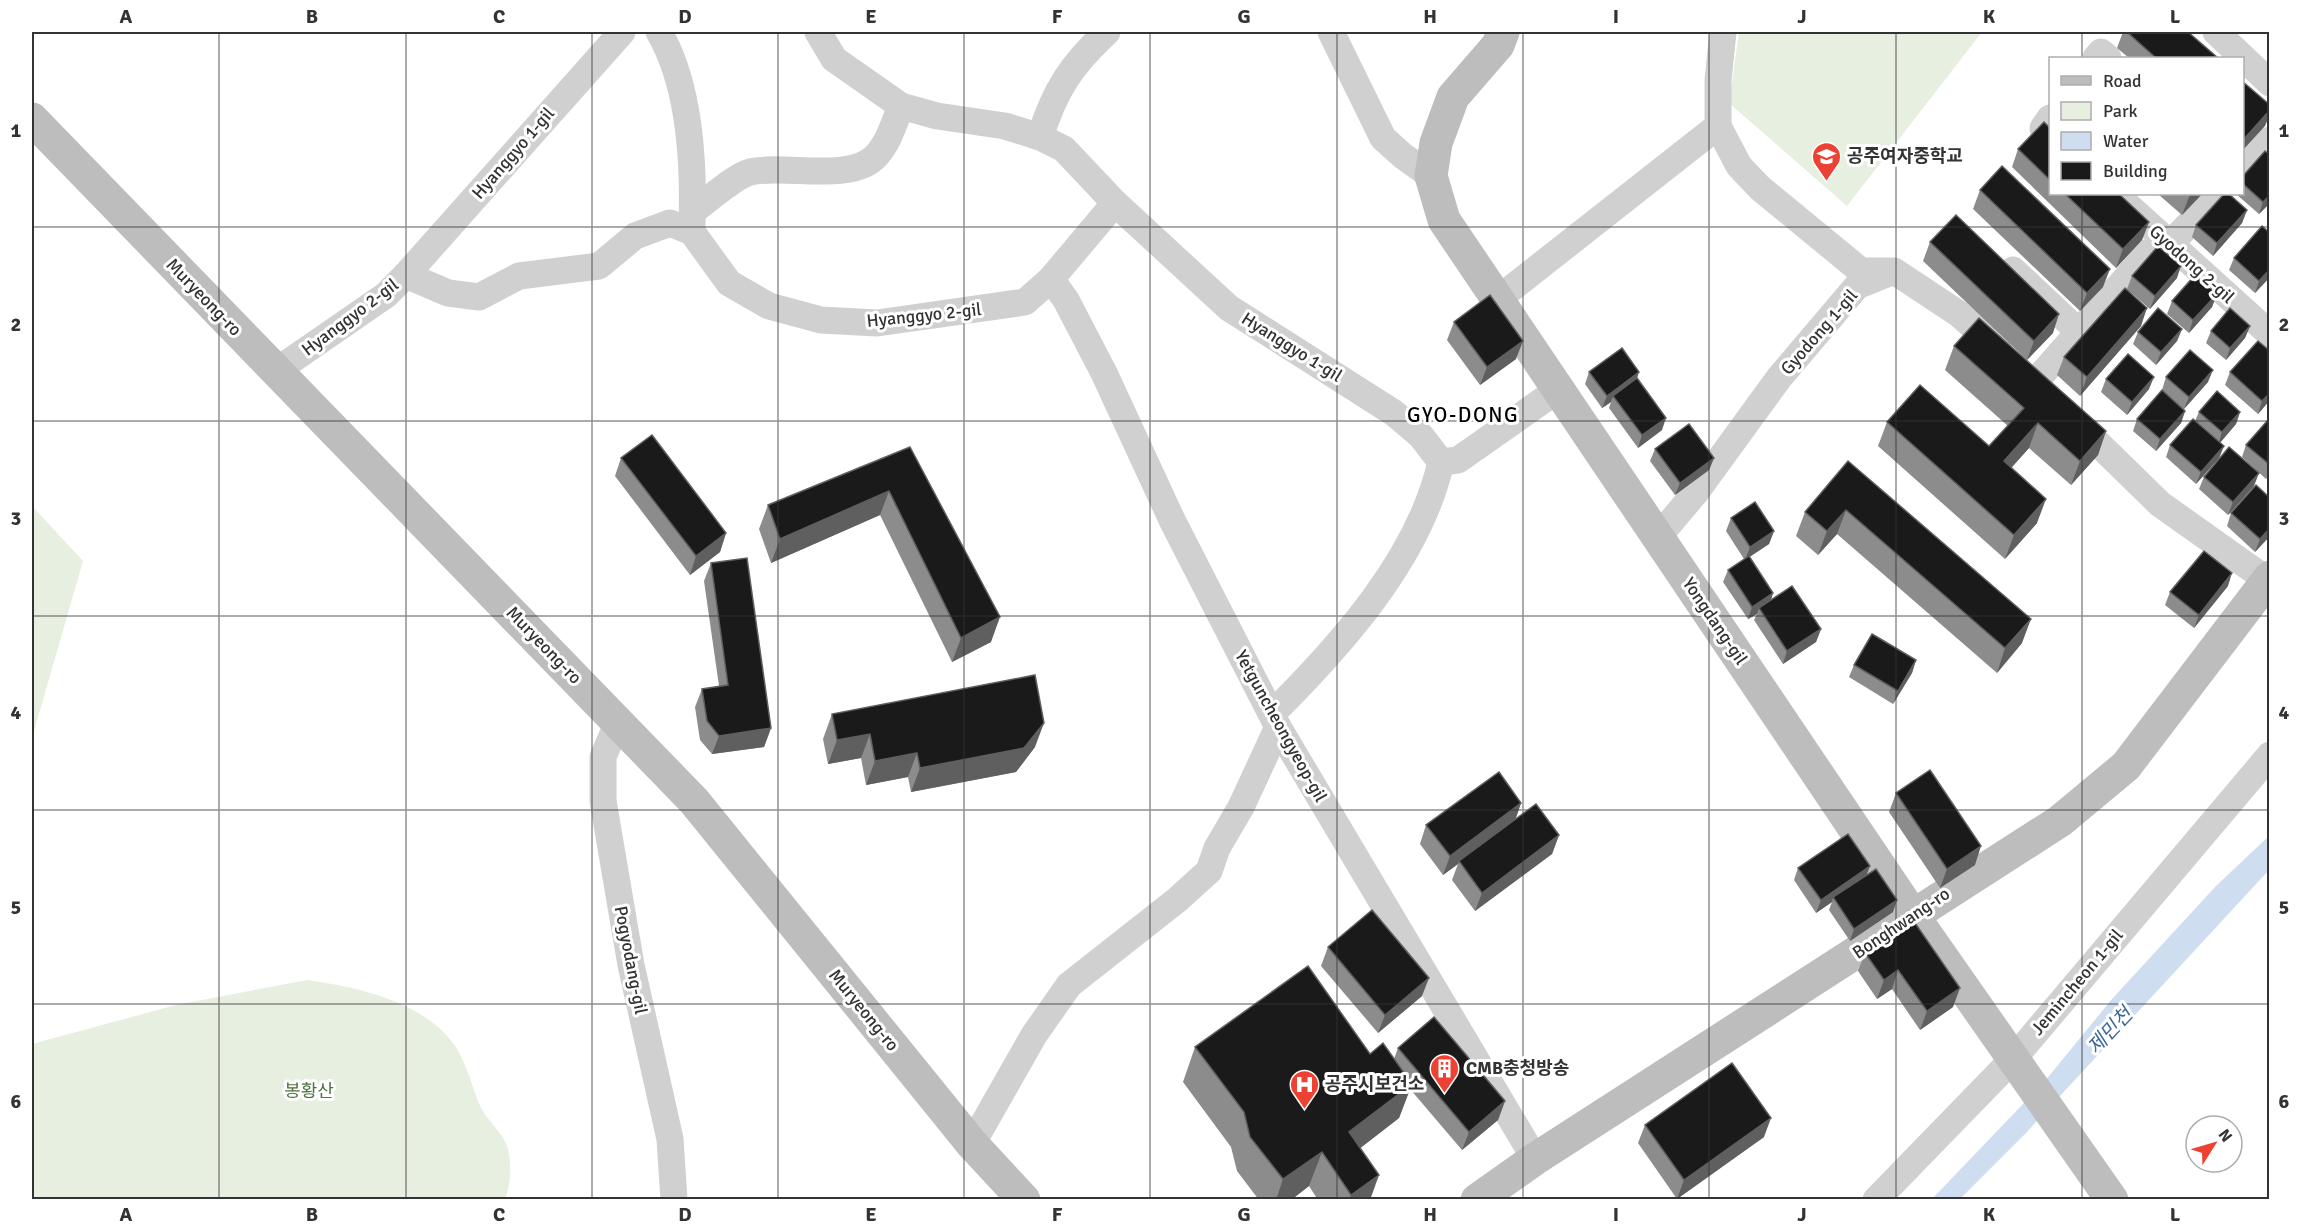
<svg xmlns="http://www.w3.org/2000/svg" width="2301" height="1231" font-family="Signika,'Noto Sans KR',sans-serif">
<rect width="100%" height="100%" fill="#fff"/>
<g fill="#e7efe1">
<polygon points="1739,32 1982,32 1847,206 1729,103"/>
<polygon points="32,506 83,561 32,738"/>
<path d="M 307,980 C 357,987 428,1002 457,1049 C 468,1067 472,1088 481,1108 C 488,1121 502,1132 507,1146 C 512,1162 511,1185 505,1199 L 32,1199 L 32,1044 L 176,1005 Z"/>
</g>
<polygon fill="#ceddef" points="2269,836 2269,870 2024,1135 1960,1199 1931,1200 2045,1081 2112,999 2216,886"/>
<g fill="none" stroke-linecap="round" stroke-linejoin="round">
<g stroke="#d0d0d0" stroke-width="27">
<path d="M 659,32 C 690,85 694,163 692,224"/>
<polyline points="818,32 834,59 901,106 937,116 1005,126 1040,137 1064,149 1115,203 1229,308 1394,413 1421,436 1441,462"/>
<polyline points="1331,32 1383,138 1403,156 1431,176"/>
<polyline points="1723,32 1718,80 1718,126 1739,166 1760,188 1861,271 1890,271"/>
<polyline points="2216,32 2270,83"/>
<polyline points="2096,58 2101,52 2108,58"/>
<polyline points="2050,118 2043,128 2050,135"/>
<path d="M 1040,137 C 1055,90 1071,65 1107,32"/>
<polyline points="2242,168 2270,140"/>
<polyline points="2115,194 2270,334"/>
<path d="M 693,211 C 707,201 735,176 750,172 C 786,164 851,183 876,156 C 889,142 894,123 901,106"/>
<polyline points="2170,244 2218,194"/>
<polyline points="2013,270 2078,331"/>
<polyline points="406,275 448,293 479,297 519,276 599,266 635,236 670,223 692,232 729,283 769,306 821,320 877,323 1025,302 1051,279 1115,203"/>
<polyline points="1051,279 1066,300 1104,373 1172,520 1278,727 1535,1159"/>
<polyline points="1498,299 1718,126"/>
<polyline points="276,371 386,295 406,275 622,32"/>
<polyline points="2035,382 2149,252"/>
<polyline points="2075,421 2160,504 2270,582"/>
<polyline points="1441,462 1458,460 1559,389"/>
<polyline points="1658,537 1696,492 1779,378 1857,286 1894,271 1959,314 1999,349"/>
<path d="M 1272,714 C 1341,645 1419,559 1441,462"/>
<polyline points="618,722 603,757 603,801 631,965 670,1139 674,1200"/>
<polyline points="972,1144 1034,1035 1069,985 1177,900 1209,871 1217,848 1241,807 1278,727"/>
<polyline points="1876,1200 2014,1058 2270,755"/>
</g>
<g stroke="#bdbdbd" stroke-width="33">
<polyline points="1503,32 1498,45 1453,97 1436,143 1431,176 1444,220 1914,917 2112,1200"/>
<polyline points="32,119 694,801 972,1144 1024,1200"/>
<polyline points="1477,1200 1535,1159 2060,821 2126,766 2270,577"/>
</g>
</g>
<g fill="#8c8c8c">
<polygon points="2123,32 2188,32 2218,58 2129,58 2117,48"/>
<polygon points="2050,128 2050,194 2119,194 2149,222 2142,240 2116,268 2012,167 2018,149"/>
<polygon points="2270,155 2270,203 2259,214 2236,194 2242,194 2242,177"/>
<polygon points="1980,190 2103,287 2080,311 1973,209"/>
<polygon points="2158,194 2202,194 2182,215"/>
<polygon points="2247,210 2242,223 2213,256 2192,237 2196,225"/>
<polygon points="2270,233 2270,277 2255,293 2229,270 2234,258"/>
<polygon points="1930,242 2053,333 2027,360 1923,261"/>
<polygon points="2132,276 2177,278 2150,309 2127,289"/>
<polygon points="2217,294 2212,307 2189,333 2167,314 2172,301"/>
<polygon points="1454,322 1516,359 1480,385 1447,340"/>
<polygon points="2141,326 2080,396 2057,375 2064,357"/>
<polygon points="2250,326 2245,338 2226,360 2206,343 2211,331"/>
<polygon points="2182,329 2177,341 2156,365 2133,344 2138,332"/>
<polygon points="1954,346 2106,431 2098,455 2071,485 2029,448 2011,468 2037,523 2005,559 1878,446 1887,422 1989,446 2008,426 1945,370"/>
<polygon points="1589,372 1637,378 1662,430 1638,448 1609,408 1611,402 1602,408 1585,384"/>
<polygon points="2230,372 2270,400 2258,414 2225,385"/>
<polygon points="2166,377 2208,382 2184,409 2185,411 2181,423 2156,451 2133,431 2137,419 2162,390"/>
<polygon points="2106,379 2149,389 2127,415 2101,392"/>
<polygon points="2199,412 2240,412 2236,424 2220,443 2224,446 2219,458 2196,484 2166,457 2170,445 2195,421"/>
<polygon points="2270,422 2270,475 2266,479 2242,457 2246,445"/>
<polygon points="910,447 991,642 952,662 880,515 771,563 759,529 768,505"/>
<polygon points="1655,449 1714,458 1709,470 1675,495 1650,461"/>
<polygon points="621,458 726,533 720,552 690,575 615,476"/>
<polygon points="1848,461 2022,643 1997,673 1837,534 1818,555 1796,536 1805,512"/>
<polygon points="2204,477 2254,486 2228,515 2199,489"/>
<polygon points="2270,498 2270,536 2255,552 2227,526 2231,513"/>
<polygon points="1731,518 1774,531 1769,544 1749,557 1773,593 1771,600 1821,629 1816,642 1783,664 1754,620 1757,614 1748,619 1723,582 1728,570 1744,559 1726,531"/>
<polygon points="711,563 771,728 764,747 712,754 700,740 695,707 702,689 719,686 704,581"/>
<polygon points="2228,586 2194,628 2165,605 2170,592"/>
<polygon points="1916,660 1912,673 1893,704 1849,677 1854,665"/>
<polygon points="832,714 1035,747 1016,772 911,792 908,777 866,785 861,758 828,764 823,739"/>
<polygon points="1896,793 1975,865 1940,888 1889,812"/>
<polygon points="1521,803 1515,819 1559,835 1552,854 1475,911 1452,880 1458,864 1443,875 1420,844 1426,825"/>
<polygon points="1798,868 1866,875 1893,912 1850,941 1829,910 1832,902 1816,913 1794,880"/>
<polygon points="1913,920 1953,1007 1920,1030 1892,989 1877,999 1858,971 1865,953"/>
<polygon points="1328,947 1422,996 1378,1033 1321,966"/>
<polygon points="1195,1047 1370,1054 1394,1059 1398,1048 1505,1101 1498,1120 1462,1150 1410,1089 1399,1118 1360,1148 1370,1200 1318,1200 1309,1186 1291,1200 1259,1200 1237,1171 1231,1147 1183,1082"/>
<polygon points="1645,1125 1764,1137 1677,1199 1638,1143"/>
</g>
<g fill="#5f5f5f">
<polygon points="2270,110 2270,114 2265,126 2242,151 2242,142 2244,139"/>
<polygon points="2192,194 2202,194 2182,215 2189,197"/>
<polygon points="2270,195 2270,203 2259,214 2263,202"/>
<polygon points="2247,210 2242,223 2213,256 2217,243"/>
<polygon points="2149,222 2142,240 2116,268 2123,249"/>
<polygon points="2181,266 2177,278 2150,309 2155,296"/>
<polygon points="2110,269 2103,287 2080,311 2087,293"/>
<polygon points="2270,269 2270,277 2255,293 2259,281"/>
<polygon points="2217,294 2212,307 2189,333 2193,320"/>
<polygon points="2147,308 2141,326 2080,396 2087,377"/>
<polygon points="2059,314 2053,333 2027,360 2034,341"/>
<polygon points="2250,326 2245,338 2226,360 2230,348"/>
<polygon points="2182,329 2177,341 2156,365 2161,352"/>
<polygon points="1523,341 1516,359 1480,385 1487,367"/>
<polygon points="2213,370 2208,382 2184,409 2189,397"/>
<polygon points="1639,372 1635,385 1613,396 1611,402 1602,408 1607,396"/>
<polygon points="2154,377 2149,389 2127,415 2132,402"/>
<polygon points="2270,393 2270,400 2258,414 2262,401"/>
<polygon points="2185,411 2181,423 2156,451 2160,439"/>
<polygon points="2240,412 2236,424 2218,445 2222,432"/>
<polygon points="1666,418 1662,430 1638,448 1642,435"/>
<polygon points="2038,423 2029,448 1995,486 2004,461"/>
<polygon points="2106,431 2098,455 2071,485 2080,461"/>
<polygon points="2224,446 2219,458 2196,484 2201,472"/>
<polygon points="1714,458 1709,470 1675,495 1680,483"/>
<polygon points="2259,473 2254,486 2228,515 2233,502"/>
<polygon points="889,491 880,515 771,563 780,539"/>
<polygon points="2046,499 2037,523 2005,559 2014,535"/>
<polygon points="1846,510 1837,534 1818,555 1827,531"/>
<polygon points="2270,528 2270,536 2255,552 2260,539"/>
<polygon points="1774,531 1769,544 1745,560 1750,547"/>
<polygon points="726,533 720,552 690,575 696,556"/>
<polygon points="2232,573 2228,586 2194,628 2199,615"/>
<polygon points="1773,593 1769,606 1759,608 1757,614 1748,619 1752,607"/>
<polygon points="1000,617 991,642 952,662 961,638"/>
<polygon points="2031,619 2022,643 1997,673 2005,648"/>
<polygon points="1821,629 1816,642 1783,664 1787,651"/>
<polygon points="1916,660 1912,673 1893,704 1898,691"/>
<polygon points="1044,723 1035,747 1016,772 911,792 920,768"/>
<polygon points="771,728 764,747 712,754 719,736"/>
<polygon points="870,734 861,758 828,764 837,740"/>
<polygon points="917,753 908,777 866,785 875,761"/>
<polygon points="1521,803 1515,821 1459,861 1458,864 1443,875 1450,856"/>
<polygon points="1559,835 1552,854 1475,911 1482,893"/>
<polygon points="1981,846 1975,865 1940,888 1947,869"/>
<polygon points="1870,866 1865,879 1833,897 1832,902 1816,913 1821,900"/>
<polygon points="1897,900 1893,912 1850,941 1854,929"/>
<polygon points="1898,970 1892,989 1877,999 1884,980"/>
<polygon points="1429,978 1422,996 1378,1033 1385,1015"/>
<polygon points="1960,988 1953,1007 1920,1030 1927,1011"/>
<polygon points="1412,1084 1399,1118 1336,1167 1349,1132"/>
<polygon points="1505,1101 1498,1120 1462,1150 1469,1132"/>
<polygon points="1771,1118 1764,1137 1677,1199 1684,1180"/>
<polygon points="1322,1152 1309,1186 1291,1200 1276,1200 1283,1179"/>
<polygon points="1379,1175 1370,1200 1350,1200 1351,1195"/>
</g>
<g fill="#1a1a1a" stroke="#5f5f5f" stroke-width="1.5">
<polygon points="2127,32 2188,32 2218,58 2156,58"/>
<polygon points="2242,81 2270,105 2270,110 2244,139 2242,137"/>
<polygon points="2044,122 2050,128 2050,180 2018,149"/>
<polygon points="2265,151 2270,155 2270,195 2263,202 2242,183 2242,177"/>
<polygon points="2002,166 2110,269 2087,293 1980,190"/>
<polygon points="2065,194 2119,194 2149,222 2123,249"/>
<polygon points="2224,194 2229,194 2247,210 2217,243 2196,225"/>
<polygon points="1956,215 2059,314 2034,341 1930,242"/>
<polygon points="2262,226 2270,233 2270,269 2259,281 2234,258"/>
<polygon points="2158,246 2181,266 2155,296 2132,276"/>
<polygon points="2195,275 2217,294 2193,320 2172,301"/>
<polygon points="2125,288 2147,308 2087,377 2064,357"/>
<polygon points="1490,295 1523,341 1487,367 1454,322"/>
<polygon points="2158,308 2182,329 2161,352 2138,332"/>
<polygon points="2230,308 2250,326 2230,348 2211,331"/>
<polygon points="1979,318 2106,431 2080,461 2038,423 2004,461 2046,499 2014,535 1887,422 1920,385 1989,446 2024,408 1954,346"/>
<polygon points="2258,341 2270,351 2270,393 2262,401 2230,372"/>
<polygon points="1622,348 1639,372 1607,396 1589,372"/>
<polygon points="2190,350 2213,370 2189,397 2166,377"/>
<polygon points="2128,354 2154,377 2132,402 2106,379"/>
<polygon points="1637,378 1666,418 1642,435 1613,396"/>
<polygon points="2162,390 2185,411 2160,439 2137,419"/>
<polygon points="2217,391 2240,412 2222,432 2199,412"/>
<polygon points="2193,419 2224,446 2201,472 2170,445"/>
<polygon points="2267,421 2270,422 2270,465 2246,445"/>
<polygon points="1689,424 1714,458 1680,483 1655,449"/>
<polygon points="652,435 726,533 696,556 621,458"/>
<polygon points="910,447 1000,617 961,638 889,491 780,539 768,505"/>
<polygon points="2229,447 2259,473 2233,502 2204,477"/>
<polygon points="1848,461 2031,619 2005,648 1846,510 1827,531 1805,512"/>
<polygon points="2256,485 2270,498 2270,528 2260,539 2231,513"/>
<polygon points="1755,502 1774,531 1750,547 1731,518"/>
<polygon points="2204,551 2232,573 2199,615 2170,592"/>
<polygon points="1749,556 1773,593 1752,607 1728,570"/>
<polygon points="747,558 771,728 719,736 707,721 702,689 728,685 711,563"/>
<polygon points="1792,586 1821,629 1787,651 1759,608"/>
<polygon points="1872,634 1916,660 1898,691 1854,665"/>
<polygon points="1035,675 1044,723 1024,748 920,768 917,753 875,761 870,734 837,740 832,714"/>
<polygon points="1930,770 1981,846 1947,869 1896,793"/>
<polygon points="1499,772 1521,803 1450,856 1426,825"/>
<polygon points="1536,804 1559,835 1482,893 1459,861"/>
<polygon points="1848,834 1870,866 1821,900 1798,868"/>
<polygon points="1876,869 1897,900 1854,929 1833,897"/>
<polygon points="1372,910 1429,978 1385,1015 1328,947"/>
<polygon points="1913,920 1960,988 1927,1011 1898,970 1884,980 1865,953"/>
<polygon points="1308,966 1370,1054 1383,1043 1412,1084 1349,1132 1379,1175 1351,1195 1322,1152 1283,1179 1250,1137 1244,1112 1195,1047"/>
<polygon points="1434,1017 1505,1101 1469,1132 1398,1048"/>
<polygon points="1732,1063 1771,1118 1684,1180 1645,1125"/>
</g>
<path fill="none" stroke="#333" stroke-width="1.5" stroke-opacity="0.55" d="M 219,32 L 219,1200M 406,32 L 406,1200M 592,32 L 592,1200M 778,32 L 778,1200M 964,32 L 964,1200M 1150,32 L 1150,1200M 1337,32 L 1337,1200M 1523,32 L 1523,1200M 1709,32 L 1709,1200M 1896,32 L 1896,1200M 2082,32 L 2082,58M 2082,194 L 2082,1200M 32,227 L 2270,227M 32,421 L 2270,421M 32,616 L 2270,616M 32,810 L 2270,810M 32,1004 L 2270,1004"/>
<defs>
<symbol id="school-pin" viewBox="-11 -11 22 30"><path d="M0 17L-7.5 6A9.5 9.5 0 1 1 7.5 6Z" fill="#ec4133" stroke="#fff"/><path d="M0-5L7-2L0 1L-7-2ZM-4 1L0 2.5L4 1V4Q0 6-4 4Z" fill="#fff"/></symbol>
<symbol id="building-pin" viewBox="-11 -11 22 30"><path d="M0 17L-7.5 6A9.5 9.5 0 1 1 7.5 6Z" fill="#ec4133" stroke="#fff"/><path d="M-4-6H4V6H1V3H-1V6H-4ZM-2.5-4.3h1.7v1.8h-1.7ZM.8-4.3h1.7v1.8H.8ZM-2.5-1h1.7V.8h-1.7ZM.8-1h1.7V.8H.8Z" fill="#fff"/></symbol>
<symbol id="hospital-pin" viewBox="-11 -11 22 30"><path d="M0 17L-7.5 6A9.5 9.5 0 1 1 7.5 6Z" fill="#ec4133" stroke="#fff"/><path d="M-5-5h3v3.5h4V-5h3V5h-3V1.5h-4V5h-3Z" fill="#fff"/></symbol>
</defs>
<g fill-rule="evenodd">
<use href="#school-pin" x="1810" y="140" width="33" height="45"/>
<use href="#building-pin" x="1428" y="1052" width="33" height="45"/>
<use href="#hospital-pin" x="1288" y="1068" width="33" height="45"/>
</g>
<g text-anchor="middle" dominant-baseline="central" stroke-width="6" stroke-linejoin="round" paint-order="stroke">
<g font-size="18" fill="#333" stroke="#fff">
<text transform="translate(513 153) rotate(-49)">Hyanggyo 1-gil</text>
<text transform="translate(2192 264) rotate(42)">Gyodong 2-gil</text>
<text transform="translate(204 297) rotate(46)">Muryeong-ro</text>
<text transform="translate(924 315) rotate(-6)">Hyanggyo 2-gil</text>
<text transform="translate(350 317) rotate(-37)">Hyanggyo 2-gil</text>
<text transform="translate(1819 332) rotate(-49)">Gyodong 1-gil</text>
<text transform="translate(1292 347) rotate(32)">Hyanggyo 1-gil</text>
<text transform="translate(1715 621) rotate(56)">Yongdang-gil</text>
<text transform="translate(544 645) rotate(46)">Muryeong-ro</text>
<text transform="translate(1281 726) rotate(61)">Yetguncheongyeop-gil</text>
<text transform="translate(1901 923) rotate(-34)">Bonghwang-ro</text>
<text transform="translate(631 960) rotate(79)">Pogyodang-gil</text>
<text transform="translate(2077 982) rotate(-50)">Jemincheon 1-gil</text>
<text transform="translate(864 1010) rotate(51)">Muryeong-ro</text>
</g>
<g font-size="18" font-weight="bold" fill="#333" stroke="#fff" text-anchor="start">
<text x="1847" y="156">공주여자중학교</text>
<text x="1466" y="1068">CMB충청방송</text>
<text x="1325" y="1084">공주시보건소</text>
</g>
<g font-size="18" fill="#4e713d" stroke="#fff">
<text x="309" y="1091">봉황산</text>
</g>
<g font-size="20" font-style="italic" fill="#3c679a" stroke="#fff">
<text transform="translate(2110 1031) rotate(-47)">제민천</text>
</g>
<g font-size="21" letter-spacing="1.5" fill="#000" stroke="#fff">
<text x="1463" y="415">GYO-DONG</text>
</g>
</g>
<rect width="2301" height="1231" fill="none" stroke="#ffffff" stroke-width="66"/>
<rect x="2049" y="57" width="195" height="138" fill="#ffffff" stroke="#adadad" stroke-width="1.5"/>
<rect x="2061" y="76" width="30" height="9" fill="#bdbdbd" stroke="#adadad" stroke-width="1.5"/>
<text x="2103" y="87" font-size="18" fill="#333333">Road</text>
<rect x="2061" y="102" width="30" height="18" fill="#e7efe1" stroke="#adadad" stroke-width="1.5"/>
<text x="2103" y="117" font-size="18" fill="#333333">Park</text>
<rect x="2061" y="132" width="30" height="18" fill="#ceddef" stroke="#adadad" stroke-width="1.5"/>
<text x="2103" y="147" font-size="18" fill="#333333">Water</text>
<rect x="2061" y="162" width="30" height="18" fill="#1a1a1a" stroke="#adadad" stroke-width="1.5"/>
<text x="2103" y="177" font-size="18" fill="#333333">Building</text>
<g transform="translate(2214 1144) rotate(53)"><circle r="28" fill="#ffffff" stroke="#adadad" stroke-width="1.5"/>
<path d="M0-4.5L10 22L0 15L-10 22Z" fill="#ec4133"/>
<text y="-9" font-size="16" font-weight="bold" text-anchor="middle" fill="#333333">N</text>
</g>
<rect x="33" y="33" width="2235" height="1165" fill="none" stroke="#333" stroke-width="2"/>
<g font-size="20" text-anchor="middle" font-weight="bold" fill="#333">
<text x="126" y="23">A</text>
<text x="312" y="23">B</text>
<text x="499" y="23">C</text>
<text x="685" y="23">D</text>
<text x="871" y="23">E</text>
<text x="1057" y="23">F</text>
<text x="1244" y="23">G</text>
<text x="1430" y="23">H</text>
<text x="1616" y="23">I</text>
<text x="1802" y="23">J</text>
<text x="1989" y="23">K</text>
<text x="2175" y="23">L</text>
<text x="16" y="137">1</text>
<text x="2284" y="137">1</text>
<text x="16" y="331">2</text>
<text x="2284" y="331">2</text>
<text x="16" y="525">3</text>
<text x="2284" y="525">3</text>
<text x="16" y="719">4</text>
<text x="2284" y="719">4</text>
<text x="16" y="914">5</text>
<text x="2284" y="914">5</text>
<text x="16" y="1108">6</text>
<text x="2284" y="1108">6</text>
<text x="126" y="1221">A</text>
<text x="312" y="1221">B</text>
<text x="499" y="1221">C</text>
<text x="685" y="1221">D</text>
<text x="871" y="1221">E</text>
<text x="1057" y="1221">F</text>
<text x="1244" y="1221">G</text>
<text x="1430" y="1221">H</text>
<text x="1616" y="1221">I</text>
<text x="1802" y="1221">J</text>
<text x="1989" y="1221">K</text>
<text x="2175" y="1221">L</text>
</g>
</svg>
